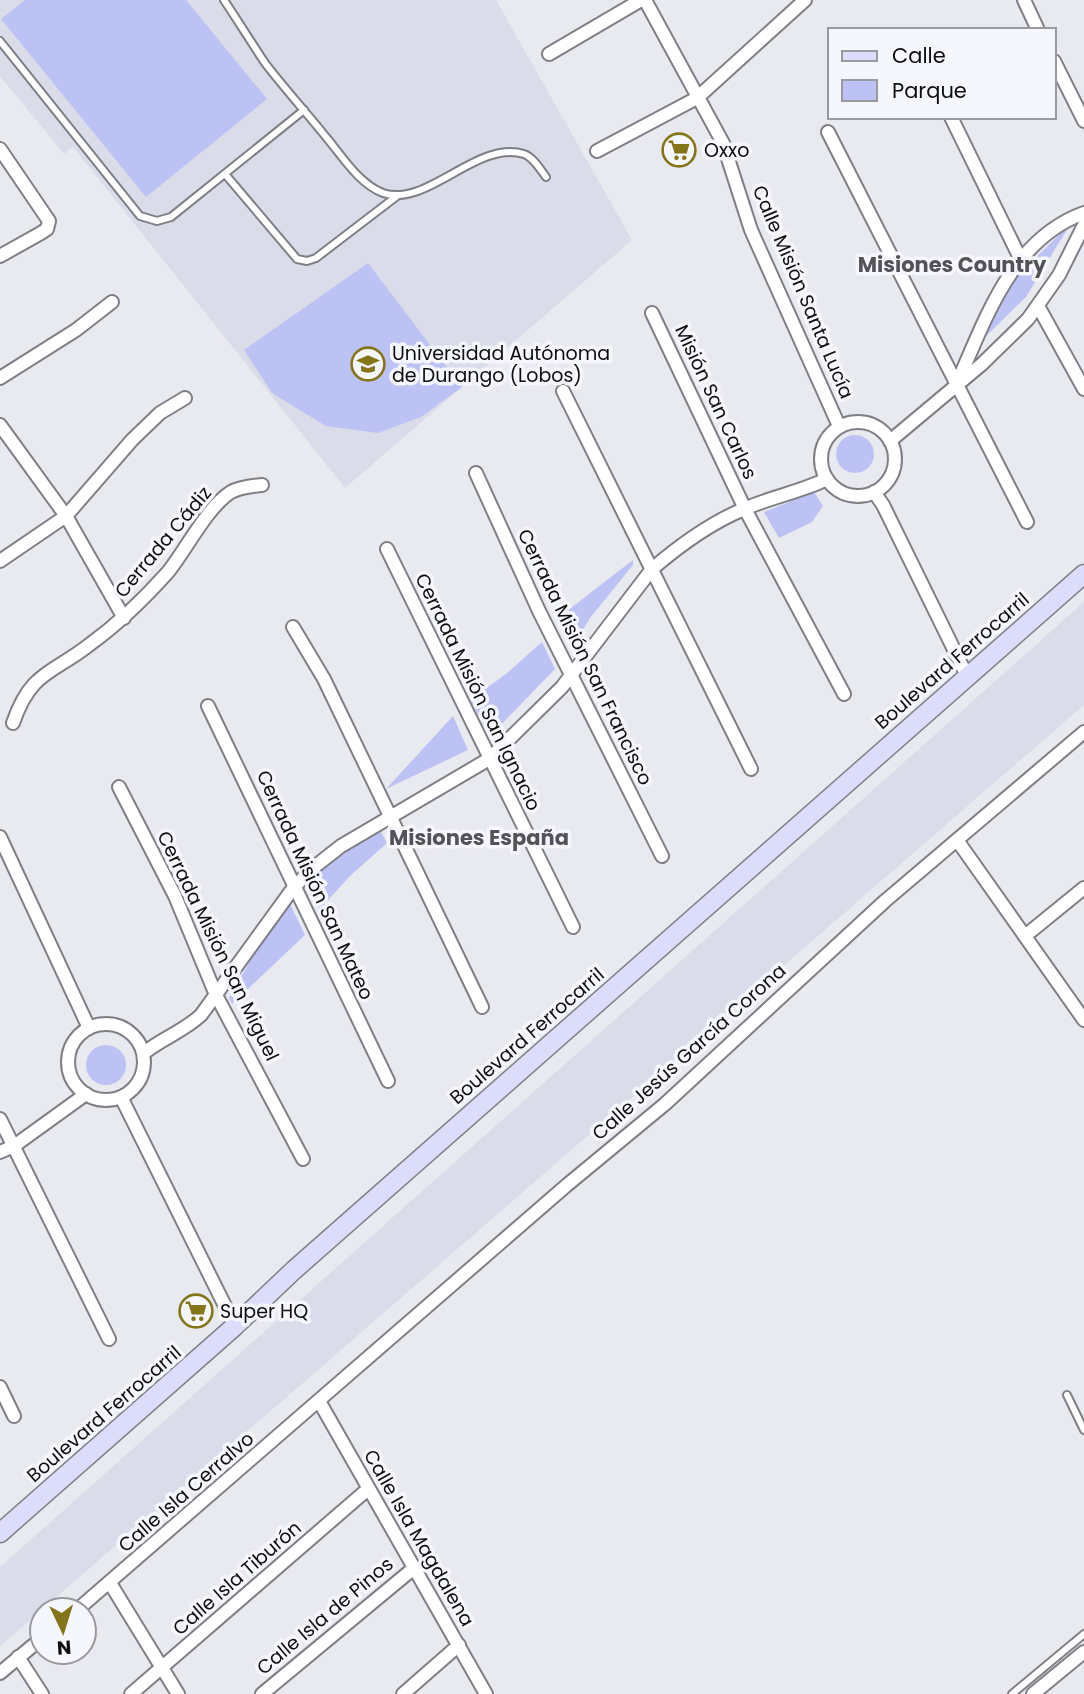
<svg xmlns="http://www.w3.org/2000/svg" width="1084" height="1694" font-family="Poppins,sans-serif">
<rect width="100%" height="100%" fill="#e9e9f0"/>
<g fill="#dadce9">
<polygon points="0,0 496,0 632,240 345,488 73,147 64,154 0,76"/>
<polygon points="1084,602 1084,705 0,1646 0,1567"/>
</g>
<g fill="#bdc2f4">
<polygon points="25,0 186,0 267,99 146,197 1,19"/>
<polygon points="1071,223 1026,297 979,343 1012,281"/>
<polygon points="368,263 462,387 421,417 378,433 326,426 272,393 244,350"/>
<circle cx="855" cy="454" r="19"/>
<polygon points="814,492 823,506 812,522 779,538 764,512"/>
<polygon points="633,560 633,565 590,618 572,648 558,618"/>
<polygon points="542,642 555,669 490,736 470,700 506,674"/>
<polygon points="453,716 468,750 386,789"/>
<polygon points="381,832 387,843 350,876 319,910 308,882 339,854"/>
<polygon points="290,904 305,935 232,1004 229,998 258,947"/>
<circle cx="106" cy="1065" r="20"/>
</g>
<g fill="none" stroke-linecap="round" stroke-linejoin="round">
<defs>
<g id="service">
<path d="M 224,0 C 238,21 251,42 265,63 C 284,88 306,112 326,137 C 342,156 359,184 383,193 C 427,208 478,139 524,154 C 533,157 540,169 546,177"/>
<polyline points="0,41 140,216 157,221 171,217 304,110"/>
<polyline points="225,174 297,259 307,261 316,258 397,196"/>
<polyline points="1067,1395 1084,1430"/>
<polyline points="1012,1694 1084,1634"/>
</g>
<g id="minor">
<polyline points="645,0 723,143 751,230 839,426"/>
<polyline points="1024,0 1038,30"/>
<polyline points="549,54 641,0"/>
<polyline points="1054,61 1084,121"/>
<polyline points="951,117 1021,260"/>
<polyline points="828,132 1027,522"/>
<polyline points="0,149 49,221 47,229 41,233 0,256"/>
<polyline points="597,151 697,98 805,0"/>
<polyline points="1038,306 1084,389"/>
<polyline points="652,313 745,509 844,694"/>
<polyline points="0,378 76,330 112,302"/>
<path d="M 958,381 C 986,318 1012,239 1084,213"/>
<polyline points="563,391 751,769"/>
<circle cx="858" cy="459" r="37"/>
<polyline points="0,425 66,516 124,618"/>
<polyline points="890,441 982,364 1028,319 1059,275 1084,225"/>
<polyline points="476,473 539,611 662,856"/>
<polyline points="874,492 883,505 967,676"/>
<polyline points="387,549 573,927"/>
<polyline points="0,561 66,516 132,440 160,413 185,398"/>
<polyline points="293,627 324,679 482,1007"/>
<polyline points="208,706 388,1081"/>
<path d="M 13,723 C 31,671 52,674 89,645 C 118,624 144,599 168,572 C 186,550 207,507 231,492 C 240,487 252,486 262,485"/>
<polyline points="119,787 175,896 216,995 303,1159"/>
<polyline points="0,837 89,1028"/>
<polyline points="957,840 1084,1020"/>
<polyline points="1025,936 1084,888"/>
<circle cx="106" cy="1062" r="38"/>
<path d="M 144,1053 C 162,1038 183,1032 201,1015 L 294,887 L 313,868 L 341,846 L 489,759 L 562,687 L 652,569 C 680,545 710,523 744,509 C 771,497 800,492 827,479"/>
<polyline points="121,1097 235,1326"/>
<polyline points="0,1119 109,1339"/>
<polyline points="0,1152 14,1146 86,1094"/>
<polyline points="0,1387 14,1416"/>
<polyline points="319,1401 486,1694"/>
<polyline points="110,1583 178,1694"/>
<polyline points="77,1610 567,1185 665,1104 885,901 1084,732"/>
<polyline points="18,1657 42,1694"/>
<polyline points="0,1673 42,1638"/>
<polyline points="131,1694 368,1489"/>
<polyline points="262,1694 414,1568"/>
<polyline points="403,1694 459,1645"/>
<polyline points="1033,1694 1084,1652"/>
</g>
<polyline id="secondary" points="0,1533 235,1326 294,1270 1084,574"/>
</defs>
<use href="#service" stroke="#7f8086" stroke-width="10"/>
<use href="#minor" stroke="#7f8086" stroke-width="16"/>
<use href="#secondary" stroke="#7f8086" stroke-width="21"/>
<use href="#service" stroke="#fff" stroke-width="6"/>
<use href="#minor" stroke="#fff" stroke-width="12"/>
<use href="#secondary" stroke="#dcddfb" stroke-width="18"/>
</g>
<defs>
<symbol id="supermarket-ring" viewBox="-11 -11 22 22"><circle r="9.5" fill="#f6f7fd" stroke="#837518" stroke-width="1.5"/><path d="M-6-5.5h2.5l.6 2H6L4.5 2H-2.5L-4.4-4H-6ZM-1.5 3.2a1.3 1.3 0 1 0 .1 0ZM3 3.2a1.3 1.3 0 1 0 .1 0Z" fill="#837518"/></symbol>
<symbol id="university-ring" viewBox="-11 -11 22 22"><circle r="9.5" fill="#f6f7fd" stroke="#837518" stroke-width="1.5"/><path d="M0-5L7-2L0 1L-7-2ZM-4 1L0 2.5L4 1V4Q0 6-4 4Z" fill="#837518"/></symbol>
</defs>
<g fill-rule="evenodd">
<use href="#supermarket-ring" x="660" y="131" width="38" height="38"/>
<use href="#university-ring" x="349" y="345" width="38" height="38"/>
<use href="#supermarket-ring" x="177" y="1292" width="38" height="38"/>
</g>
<g text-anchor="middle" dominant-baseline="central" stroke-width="7" stroke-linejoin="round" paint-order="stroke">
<g font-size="19" fill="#0e0f11" stroke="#f6f7fd" text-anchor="start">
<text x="704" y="150">Oxxo</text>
<text x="392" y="353">Universidad Autónoma<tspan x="392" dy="22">de Durango (Lobos)</tspan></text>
<text x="220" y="1311">Super HQ</text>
</g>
<g font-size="19" fill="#0e0f11" stroke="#f6f7fd">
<text transform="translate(803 292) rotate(67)">Calle Misión Santa Lucía</text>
<text transform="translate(716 402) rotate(65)">Misión San Carlos</text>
<text transform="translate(163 542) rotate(-50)">Cerrada Cádiz</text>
<text transform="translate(585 657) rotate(64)">Cerrada Misión San Francisco</text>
<text transform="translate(952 661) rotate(-41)">Boulevard Ferrocarril</text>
<text transform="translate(478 692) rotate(64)">Cerrada Misión San Ignacio</text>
<text transform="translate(315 885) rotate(65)">Cerrada Misión San Mateo</text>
<text transform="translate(218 946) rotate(64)">Cerrada Misión San Miguel</text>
<text transform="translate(527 1036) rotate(-41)">Boulevard Ferrocarril</text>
<text transform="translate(689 1052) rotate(-42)">Calle Jesús García Corona</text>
<text transform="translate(104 1414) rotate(-41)">Boulevard Ferrocarril</text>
<text transform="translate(186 1492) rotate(-41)">Calle Isla Cerralvo</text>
<text transform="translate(419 1538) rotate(60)">Calle Isla Magdalena</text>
<text transform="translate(237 1578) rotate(-41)">Calle Isla Tiburón</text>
<text transform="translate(325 1616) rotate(-40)">Calle Isla de Pinos</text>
</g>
<g font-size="21" font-weight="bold" fill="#525258" stroke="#f6f7fd">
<text x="952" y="264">Misiones Country</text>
<text x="479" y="837">Misiones España</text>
</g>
</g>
<rect x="828" y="28" width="228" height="91" fill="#f6f7fd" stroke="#999a9f" stroke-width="2"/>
<rect x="842" y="51" width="35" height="10" fill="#dcddfb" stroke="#999a9f" stroke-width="2"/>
<text x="892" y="63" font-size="21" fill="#0e0f11">Calle</text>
<rect x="842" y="80" width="35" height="21" fill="#bdc2f4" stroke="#999a9f" stroke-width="2"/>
<text x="892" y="98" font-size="21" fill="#0e0f11">Parque</text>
<g transform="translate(63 1631) rotate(176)"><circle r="33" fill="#f6f7fd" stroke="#999a9f" stroke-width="2"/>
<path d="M0-5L12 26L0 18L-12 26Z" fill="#837518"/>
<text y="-10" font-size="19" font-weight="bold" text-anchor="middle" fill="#0e0f11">N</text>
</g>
</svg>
